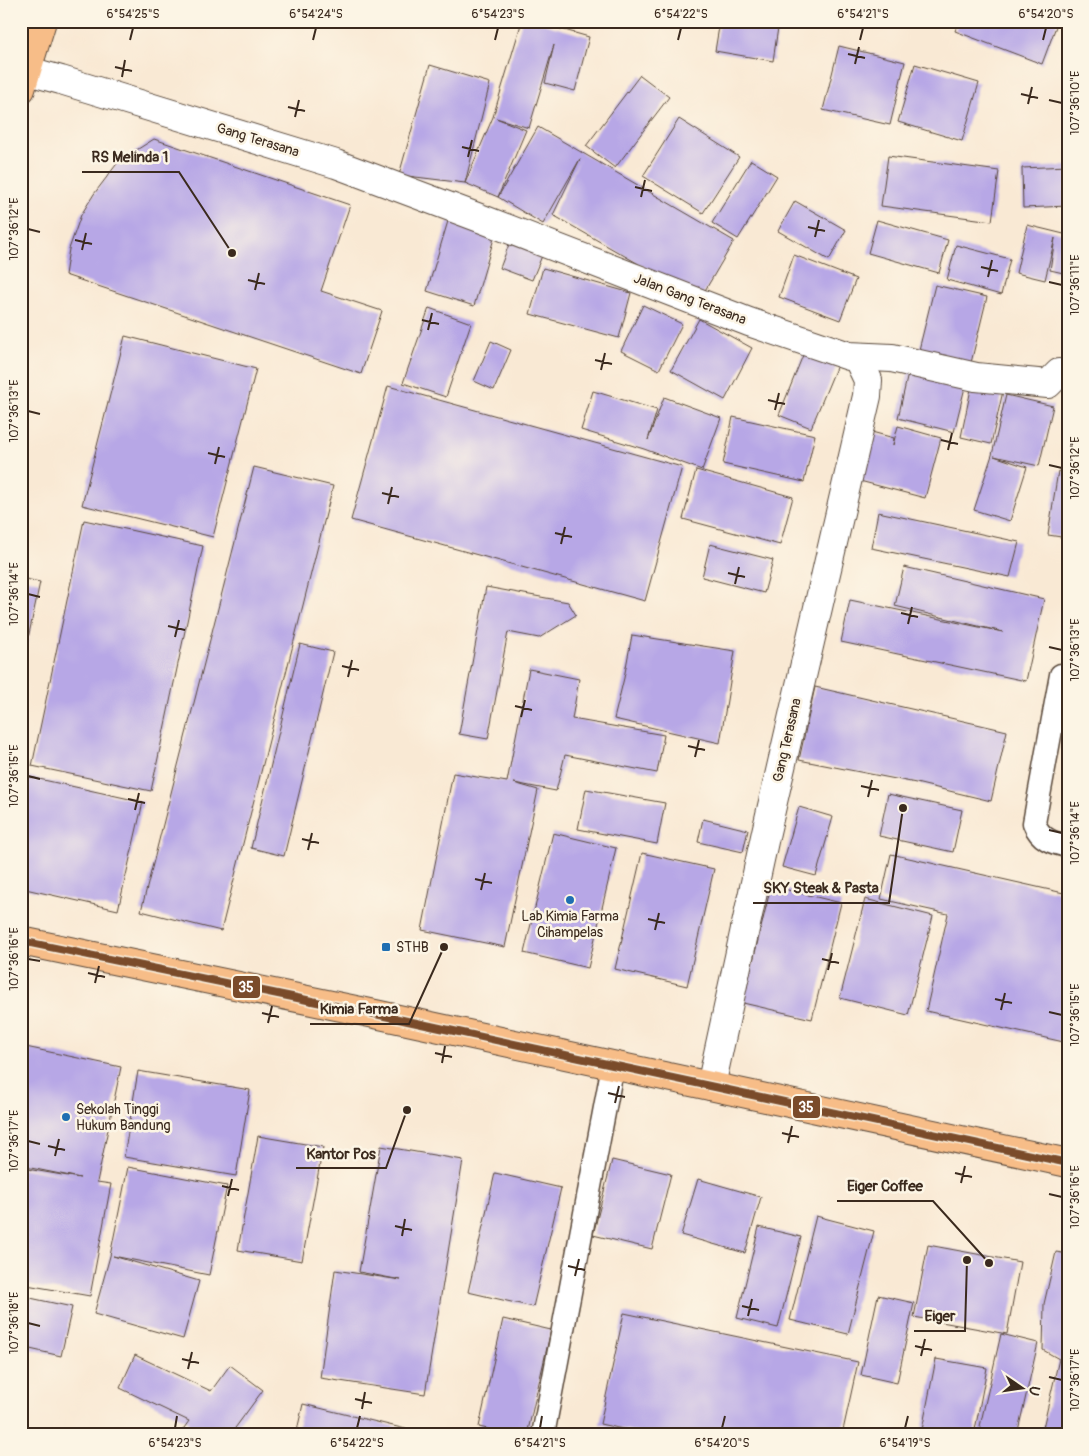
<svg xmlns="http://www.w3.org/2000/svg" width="1089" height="1456" font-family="Pangolin,sans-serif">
<rect width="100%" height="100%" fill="#fcf5e5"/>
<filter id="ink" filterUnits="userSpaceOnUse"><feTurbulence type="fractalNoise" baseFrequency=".02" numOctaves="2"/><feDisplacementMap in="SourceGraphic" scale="10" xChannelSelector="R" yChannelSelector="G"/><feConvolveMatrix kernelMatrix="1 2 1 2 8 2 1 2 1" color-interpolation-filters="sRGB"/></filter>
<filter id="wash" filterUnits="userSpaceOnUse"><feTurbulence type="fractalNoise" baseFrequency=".0096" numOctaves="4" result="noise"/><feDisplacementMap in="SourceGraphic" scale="20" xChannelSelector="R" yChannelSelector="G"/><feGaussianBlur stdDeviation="1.12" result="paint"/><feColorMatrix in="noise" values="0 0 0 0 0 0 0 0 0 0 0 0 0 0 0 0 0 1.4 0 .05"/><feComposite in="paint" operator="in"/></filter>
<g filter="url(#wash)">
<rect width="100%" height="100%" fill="#f9e9d4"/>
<g id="blocks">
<g fill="#b7a7e6">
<polygon points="522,21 533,21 589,37 575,91 545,83 554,45 529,128 496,118 526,130 498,197 538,127 734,241 700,299 553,215 580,159 543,224 498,197 465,183 399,175 430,65 490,83 465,183 493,117"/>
<polygon points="720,21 779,21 773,61 715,51"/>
<polygon points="959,21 1058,21 1042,64 955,31"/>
<polygon points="839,46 905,62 890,125 823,110"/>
<polygon points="915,64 979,83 962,141 898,122"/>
<polygon points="640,75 669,97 615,168 586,146"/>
<polygon points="679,119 739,157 703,213 643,176"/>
<polygon points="154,139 350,205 321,291 382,311 361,374 65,275 69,249 81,215 94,194 119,161"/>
<polygon points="888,156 999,171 992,221 881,206"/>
<polygon points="751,160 777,176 738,239 712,223"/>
<polygon points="1068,166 1068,206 1023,208 1022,168"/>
<polygon points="795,201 846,230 829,260 778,231"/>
<polygon points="877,220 948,240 939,273 868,253"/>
<polygon points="448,221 495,235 474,306 427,291"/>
<polygon points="1027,225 1068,235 1068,274 1050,270 1055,238 1045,280 1016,273"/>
<polygon points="511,239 544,251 532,280 500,268"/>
<polygon points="956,245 1010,259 1001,295 947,280"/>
<polygon points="794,255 856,279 840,320 779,297"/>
<polygon points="543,268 631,293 619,338 530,314"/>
<polygon points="935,285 987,297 969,371 917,358"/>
<polygon points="643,305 682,324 659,370 621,351"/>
<polygon points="429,308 471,323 446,397 403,383"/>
<polygon points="699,319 752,348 725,400 671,370"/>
<polygon points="125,336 256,369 213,537 82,505"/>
<polygon points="491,341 511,350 494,390 474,381"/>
<polygon points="807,345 840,358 811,428 779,415"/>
<polygon points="909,369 966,383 954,432 898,418"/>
<polygon points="972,384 1003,391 991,444 961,437"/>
<polygon points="388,386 682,467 645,601 351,520"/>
<polygon points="593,391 657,410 648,440 664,397 721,418 702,470 644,449 581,430"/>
<polygon points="1006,395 1053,406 1039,466 994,456 1027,467 1010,521 974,510 992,455"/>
<polygon points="733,417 815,435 804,482 723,464"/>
<polygon points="898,426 941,438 925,498 856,480 868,431 894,438 893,445"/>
<polygon points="254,467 333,486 221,931 141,911"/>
<polygon points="696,470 793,497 780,545 683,519"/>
<polygon points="1058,471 1068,472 1068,538 1048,535"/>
<polygon points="878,512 1019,542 1010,577 871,548"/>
<polygon points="84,520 203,546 151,791 32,766"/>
<polygon points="710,544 773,560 764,593 702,577"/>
<polygon points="904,567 1044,599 1026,681 841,642 850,600 1003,632 895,606"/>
<polygon points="21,578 40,582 22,667 21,667"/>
<polygon points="486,587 568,602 576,615 539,638 508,632 488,739 459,734"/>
<polygon points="632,635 735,651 720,743 614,719 624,678"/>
<polygon points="300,644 333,652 284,856 251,848"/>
<polygon points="529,669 579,679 572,719 664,735 657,773 565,755 556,791 514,783 538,790 505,947 422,930 453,773 507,782"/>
<polygon points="815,687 1007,731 991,801 916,783 799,760"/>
<polygon points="21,775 143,802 118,910 21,888"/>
<polygon points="586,789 665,803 657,844 578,829"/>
<polygon points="888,794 962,810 953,852 879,836"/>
<polygon points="799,807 833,817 816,876 782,867"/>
<polygon points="703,819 748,830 743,852 698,842"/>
<polygon points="553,833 616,848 588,968 524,953"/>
<polygon points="642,853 714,869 687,986 615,969"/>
<polygon points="891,854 1068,894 1068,1043 926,1011 948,914 881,899"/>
<polygon points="771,886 841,903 812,1019 743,1003"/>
<polygon points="865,899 933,916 908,1015 840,998"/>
<polygon points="21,1046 121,1067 97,1182 111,1184 90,1296 21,1284 21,1168 80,1178 21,1166"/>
<polygon points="138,1071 250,1090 236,1176 124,1157"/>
<polygon points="258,1136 323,1147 302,1261 238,1250"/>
<polygon points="381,1146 463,1160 425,1394 320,1378 335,1270 401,1280 359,1272"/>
<polygon points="612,1160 671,1174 652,1249 593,1235"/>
<polygon points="128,1167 227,1186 209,1275 113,1256 199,1281 183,1339 94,1314 110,1256"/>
<polygon points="495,1173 561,1188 533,1307 468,1292"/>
<polygon points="698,1179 761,1197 745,1253 681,1235"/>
<polygon points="816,1216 874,1231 848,1334 790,1320"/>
<polygon points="759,1227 801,1237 778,1328 737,1318"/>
<polygon points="928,1245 1020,1262 1007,1334 914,1317"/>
<polygon points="1056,1252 1068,1254 1068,1435 1051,1435 1042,1432 1059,1359 1043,1350 1044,1304"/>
<polygon points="878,1295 914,1303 897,1383 861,1375"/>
<polygon points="21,1296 72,1307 61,1356 21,1347"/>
<polygon points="624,1313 858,1362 842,1435 650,1435 600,1424"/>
<polygon points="503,1319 551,1330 527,1435 513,1435 479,1427"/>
<polygon points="1001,1334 1038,1343 1017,1435 978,1435"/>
<polygon points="135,1355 211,1391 230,1365 263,1390 230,1435 179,1435 189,1421 120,1388"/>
<polygon points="936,1359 987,1368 974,1435 921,1435"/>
<polygon points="303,1404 426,1434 426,1435 296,1435"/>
</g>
</g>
</g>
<g filter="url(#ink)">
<use href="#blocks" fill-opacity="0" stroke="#584739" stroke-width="1"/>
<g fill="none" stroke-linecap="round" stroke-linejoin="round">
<defs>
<g id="lane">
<path d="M 1061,675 L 1034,823 C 1040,839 1052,843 1068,846"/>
<polyline points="543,1435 613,1065"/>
</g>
<g id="street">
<polyline points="21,69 61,80 336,164 485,220 749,322 849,356 892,358 976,377 1048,384 1059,373 1068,375"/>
<polyline points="711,1086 766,832 867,396 868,380 857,357"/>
</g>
<g id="primary">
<polyline points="21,89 42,21"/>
<polyline points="21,941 375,1014 1068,1163"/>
</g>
</defs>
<use href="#lane" stroke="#584739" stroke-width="25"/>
<use href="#street" stroke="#584739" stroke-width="30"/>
<use href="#primary" stroke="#584739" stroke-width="30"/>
<use href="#lane" stroke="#fff" stroke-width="22"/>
<use href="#street" stroke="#fff" stroke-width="28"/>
<use href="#primary" stroke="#f7bd88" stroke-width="28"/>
<defs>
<polyline id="bus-1" points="21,941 375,1014 1068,1163"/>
</defs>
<use href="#bus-1" stroke="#fcf5e5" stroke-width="11"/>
<use href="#bus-1" stroke="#7a4b2a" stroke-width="8"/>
</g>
</g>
<path fill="none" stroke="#3b2a1e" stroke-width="2" d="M 130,40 L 133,28M 313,40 L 316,28M 495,40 L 498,28M 678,40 L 681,28M 860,40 L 863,28M 1043,40 L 1046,28M 848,54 L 865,58M 855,64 L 859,47M 115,67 L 132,71M 122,77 L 125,60M 1021,94 L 1038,98M 1049,100 L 1062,103M 1028,104 L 1032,87M 288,107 L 305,111M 295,117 L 299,100M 462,147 L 479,151M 468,157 L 472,140M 635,187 L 652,191M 641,197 L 645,180M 808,227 L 825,231M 28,229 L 40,232M 815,237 L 819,220M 75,240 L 92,244M 82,250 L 86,233M 981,267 L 998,271M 988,277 L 992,260M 248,280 L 265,284M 1049,282 L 1062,285M 255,290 L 259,273M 422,320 L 439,324M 428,330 L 432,313M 595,360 L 612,364M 601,370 L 605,353M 768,400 L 785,404M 775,410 L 779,393M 28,411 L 40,414M 941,440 L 958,444M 948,450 L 952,433M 208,453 L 225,457M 215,464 L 219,447M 1049,465 L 1062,468M 382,493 L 399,497M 388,504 L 392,487M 555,533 L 572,537M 561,544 L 565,527M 728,573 L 745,577M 735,584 L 739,567M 28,594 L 40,597M 901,613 L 918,617M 908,624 L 912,607M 168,626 L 185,630M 175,637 L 179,620M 1049,647 L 1062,650M 342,666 L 359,670M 348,677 L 352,660M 515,706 L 532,710M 521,717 L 525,700M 688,746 L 705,750M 695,757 L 699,740M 28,776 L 40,779M 861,786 L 879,790M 868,797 L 872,780M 128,799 L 145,803M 135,810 L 139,793M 1049,830 L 1062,833M 302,839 L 319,843M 308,850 L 312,833M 475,879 L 492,883M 481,890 L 485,873M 648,919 L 665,923M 655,930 L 659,913M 28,959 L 40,961M 822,959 L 839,963M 828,970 L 832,953M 88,973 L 105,977M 95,983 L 99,966M 995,999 L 1012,1003M 1001,1010 L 1005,993M 1049,1012 L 1062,1015M 262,1013 L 279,1017M 268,1023 L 272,1006M 435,1053 L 452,1057M 442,1063 L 445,1046M 608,1093 L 625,1097M 615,1103 L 619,1086M 782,1133 L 799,1137M 28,1141 L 40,1144M 788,1143 L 792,1126M 48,1146 L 65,1150M 55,1156 L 59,1139M 955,1173 L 972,1177M 961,1183 L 965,1166M 222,1186 L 239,1190M 1049,1194 L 1062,1197M 228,1196 L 232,1179M 395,1226 L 412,1230M 402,1236 L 405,1219M 568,1266 L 585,1270M 575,1276 L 579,1259M 742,1306 L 759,1310M 748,1316 L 752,1299M 28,1323 L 40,1326M 915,1346 L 932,1350M 921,1356 L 925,1339M 182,1359 L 199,1363M 188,1369 L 192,1352M 1049,1377 L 1062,1380M 355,1399 L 372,1403M 362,1409 L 365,1392M 175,1428 L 177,1416M 357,1428 L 360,1416M 540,1428 L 542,1416M 722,1428 L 725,1416M 905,1428 L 908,1416"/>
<g fill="#1f6fb2" stroke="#fcf5e5" stroke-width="2">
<circle cx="570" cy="900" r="5"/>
<rect x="381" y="942" width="10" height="10" rx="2.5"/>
<circle cx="66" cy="1117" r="5"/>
</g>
<g text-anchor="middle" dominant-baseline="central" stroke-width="5" stroke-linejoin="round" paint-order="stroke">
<g font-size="14" fill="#3b2a1e" stroke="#fcf5e5">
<text transform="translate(258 140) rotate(17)">Gang Terasana</text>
<text transform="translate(690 299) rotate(21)">Jalan Gang Terasana</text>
<text transform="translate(787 740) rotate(-77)">Gang Terasana</text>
</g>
<g font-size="14" fill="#3b2a1e" stroke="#fcf5e5" text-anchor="start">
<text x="570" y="916" text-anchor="middle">Lab Kimia Farma<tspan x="570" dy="16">Cihampelas</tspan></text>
<text x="396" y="947">STHB</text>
<text x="76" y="1109">Sekolah Tinggi<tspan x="76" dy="16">Hukum Bandung</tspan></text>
</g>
</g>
<path fill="none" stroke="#3b2a1e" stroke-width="2" d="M232 253L179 172H82M903 808L889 903H753M444 947L409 1024H310M407 1110L386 1168H296M989 1263L933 1201H837M967 1260L965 1331H914"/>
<g fill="#3b2a1e" stroke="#fcf5e5" stroke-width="2">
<circle cx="232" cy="253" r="5"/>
<circle cx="903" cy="808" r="5"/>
<circle cx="444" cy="947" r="5"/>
<circle cx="407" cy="1110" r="5"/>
<circle cx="989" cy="1263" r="5"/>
<circle cx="967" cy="1260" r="5"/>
</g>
<g font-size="15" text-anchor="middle" font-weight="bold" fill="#3b2a1e" stroke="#fcf5e5" stroke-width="5" stroke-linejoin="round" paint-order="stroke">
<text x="130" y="162">RS Melinda 1</text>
<text x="821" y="893">SKY Steak &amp; Pasta</text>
<text x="359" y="1014">Kimia Farma</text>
<text x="341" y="1159">Kantor Pos</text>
<text x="885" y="1191">Eiger Coffee</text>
<text x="940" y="1321">Eiger</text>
</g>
<g stroke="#fcf5e5" stroke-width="2">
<rect x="232" y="975" width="29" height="24" rx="5" fill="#7a4b2a"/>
<rect x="792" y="1095" width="29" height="24" rx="5" fill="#7a4b2a"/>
</g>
<g font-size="14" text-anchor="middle" font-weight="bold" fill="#fff">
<text x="246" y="992">35</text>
<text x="806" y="1112">35</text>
</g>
<rect width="1089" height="1456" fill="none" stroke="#fcf5e5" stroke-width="55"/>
<g transform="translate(1022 1388) rotate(103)" stroke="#fcf5e5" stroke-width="4" paint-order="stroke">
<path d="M0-4L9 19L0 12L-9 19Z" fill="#3b2a1e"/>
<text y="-8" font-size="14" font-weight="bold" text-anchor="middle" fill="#3b2a1e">U</text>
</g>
<rect x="28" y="28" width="1034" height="1400" fill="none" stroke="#3b2a1e" stroke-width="2"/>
<g font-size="12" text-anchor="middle" fill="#3b2a1e">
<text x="133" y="18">6°54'25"S</text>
<text x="316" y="18">6°54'24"S</text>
<text x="498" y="18">6°54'23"S</text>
<text x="681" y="18">6°54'22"S</text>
<text x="863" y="18">6°54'21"S</text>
<text x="1046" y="18">6°54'20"S</text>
<text transform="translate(1075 103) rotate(-90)" y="4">107°36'10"E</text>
<text transform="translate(14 229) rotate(-90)" y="4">107°36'12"E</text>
<text transform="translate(1075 285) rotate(-90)" y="4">107°36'11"E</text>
<text transform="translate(14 411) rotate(-90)" y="4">107°36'13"E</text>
<text transform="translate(1075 468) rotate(-90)" y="4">107°36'12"E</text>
<text transform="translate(14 594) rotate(-90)" y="4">107°36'14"E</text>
<text transform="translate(1075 650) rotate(-90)" y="4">107°36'13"E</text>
<text transform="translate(14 776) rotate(-90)" y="4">107°36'15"E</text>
<text transform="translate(1075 833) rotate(-90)" y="4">107°36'14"E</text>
<text transform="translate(14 959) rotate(-90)" y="4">107°36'16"E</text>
<text transform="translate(1075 1015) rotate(-90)" y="4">107°36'15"E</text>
<text transform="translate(14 1141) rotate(-90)" y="4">107°36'17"E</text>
<text transform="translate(1075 1197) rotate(-90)" y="4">107°36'16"E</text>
<text transform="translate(14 1323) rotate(-90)" y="4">107°36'18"E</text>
<text transform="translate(1075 1380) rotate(-90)" y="4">107°36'17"E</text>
<text x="175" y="1447">6°54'23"S</text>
<text x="357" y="1447">6°54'22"S</text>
<text x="540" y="1447">6°54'21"S</text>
<text x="722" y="1447">6°54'20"S</text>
<text x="905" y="1447">6°54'19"S</text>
</g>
</svg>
